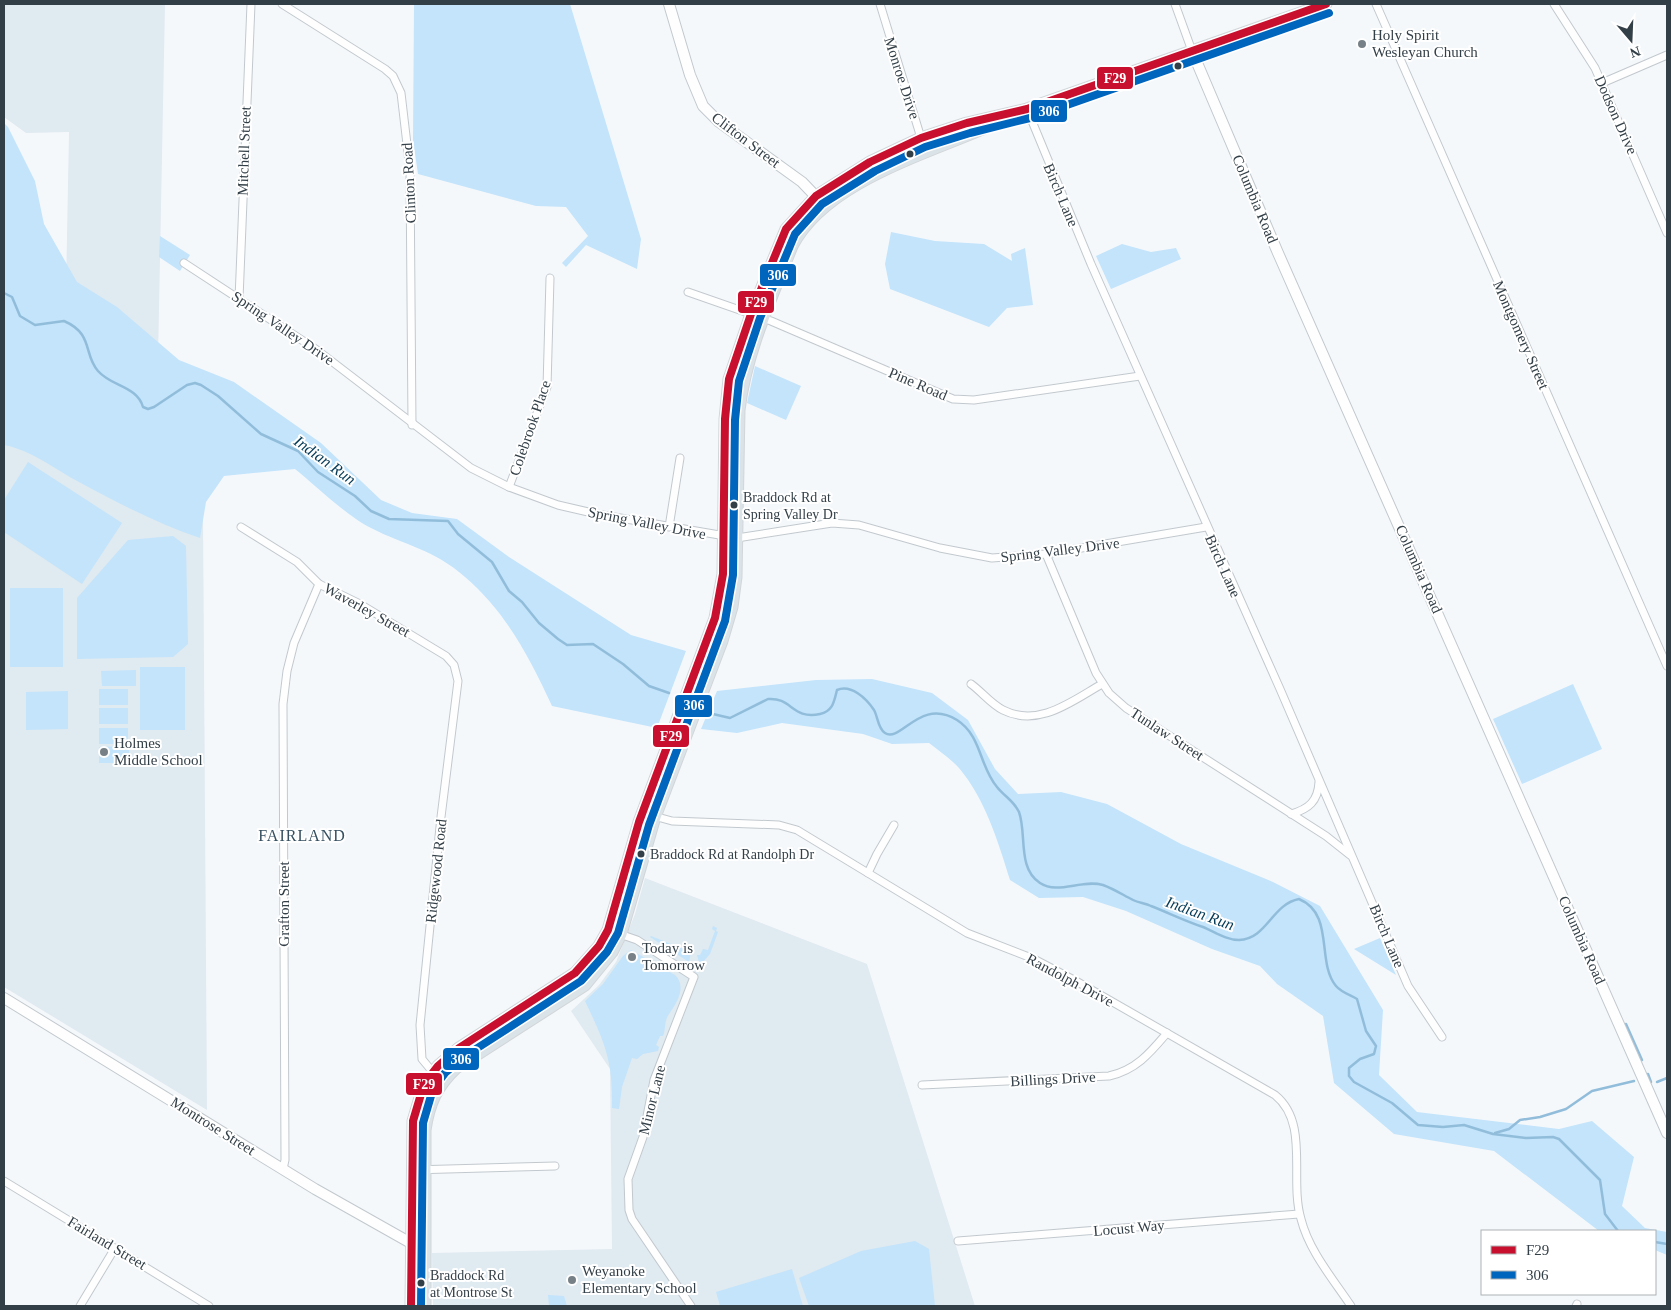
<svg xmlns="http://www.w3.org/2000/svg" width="1671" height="1310" font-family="'Times New Roman',serif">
<rect width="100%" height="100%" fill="#f5f8fb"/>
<g fill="#e0eaf1">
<polygon points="4,4 165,4 158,359 66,288 69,132 26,133 4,117"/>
<polygon points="4,388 203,517 207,1110 4,987"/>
<polygon points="645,878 867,964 975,1306 433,1306 432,1253 612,1249 610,1069 571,1011 599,985 616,962 635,914"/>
</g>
<g fill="#c3e4fb">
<polygon points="414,4 570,4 641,239 637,269 586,245 566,267 562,263 588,236 566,207 536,206 418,174 413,140"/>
<path d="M 4,123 L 8,127 L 35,181 L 44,224 L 77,282 L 117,307 L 179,360 L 234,382 L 321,443 L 381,500 L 412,513 L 457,519 L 509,557 L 631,635 L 686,651 L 657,728 L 552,706 C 530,658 506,612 465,577 C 435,550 404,545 371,528 C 348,517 316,486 295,469 L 224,476 L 206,502 L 200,538 C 158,524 118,503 79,482 C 55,469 31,450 4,445 Z"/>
<polygon points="891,232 935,241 984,244 1012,261 1011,254 1025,248 1033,305 1007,308 989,327 890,289 885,264"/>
<polygon points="160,236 190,255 180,271 159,257"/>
<polygon points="1122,244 1151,252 1176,248 1181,259 1111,289 1096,256"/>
<polygon points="755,366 801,386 786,420 747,403"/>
<polygon points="28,462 122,523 82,584 4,532 4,500"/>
<polygon points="173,536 186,546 188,644 173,657 77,659 77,598 128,540"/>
<rect x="10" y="588" width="53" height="79"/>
<rect x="140" y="667" width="45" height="63"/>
<polygon points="136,670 136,686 102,686 101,671"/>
<path d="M 872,679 L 932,693 L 968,720 L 995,769 L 1018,794 L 1061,792 L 1107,804 L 1181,844 L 1273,882 L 1320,906 L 1383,1010 L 1379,1075 L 1417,1112 L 1559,1129 L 1592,1121 L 1634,1157 L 1622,1206 L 1645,1228 L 1667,1232 L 1667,1255 L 1655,1250 L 1655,1231 L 1599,1231 L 1494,1151 L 1394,1134 L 1334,1083 L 1323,1016 L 1277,984 L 1260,966 L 1212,949 L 1126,911 L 1083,897 L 1039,898 L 1010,880 C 998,841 985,799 959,768 C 951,759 939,751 929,743 L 892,744 L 863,734 L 782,723 L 737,733 L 701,729 L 717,691 L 816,680 Z"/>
<polygon points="1573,684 1602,749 1522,784 1493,719"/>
<rect x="99" y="689" width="29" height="16"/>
<polygon points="68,691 68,729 26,730 26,692"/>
<rect x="99" y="708" width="29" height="16"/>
<rect x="99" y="728" width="29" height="16"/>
<polygon points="129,746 129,763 99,763 99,747"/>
<polygon points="713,926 717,928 716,931 718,932 710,954 702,963 699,962 697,955 700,955 703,949 708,950 715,931 712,929"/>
<polygon points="651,936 691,952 689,962 650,937"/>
<polygon points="1380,938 1396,975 1354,949"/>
<path d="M 631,950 L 675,975 C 687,986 677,1003 669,1014 C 664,1021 666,1029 663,1036 L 660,1036 L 656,1045 L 659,1047 L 658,1051 L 643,1054 L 637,1059 L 632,1058 L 622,1087 L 619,1109 L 612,1108 C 613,1060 605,1043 585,1001 L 603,984 L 623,956 Z"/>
<polygon points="915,1241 929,1249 935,1306 809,1306 799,1278 861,1251"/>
<polygon points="792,1269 803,1306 720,1306 716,1292"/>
<polygon points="548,1295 564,1296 567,1306 549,1306"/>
</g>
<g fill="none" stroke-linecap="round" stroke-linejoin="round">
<g stroke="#91bddb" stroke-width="2.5">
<path d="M 4,293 L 12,297 L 20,316 L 35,325 L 64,321 C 94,334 83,354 98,371 C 112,387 137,386 143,407 L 148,409 L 154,407 L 187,385 L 195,383 L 201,385 L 218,396 L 261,434 L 298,451 L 318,472 L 355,496 L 371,511 L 389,519 L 448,521 L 458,534 L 492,562 L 509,591 L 522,602 L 539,623 L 558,639 L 567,645 L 593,644 L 623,664 L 649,686 L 669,693"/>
<path d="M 713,714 L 730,718 L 768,699 C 792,697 792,720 820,714 C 833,711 834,702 837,690 C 851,684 866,698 874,710 C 878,717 878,729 885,733 C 901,743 920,697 957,720 C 982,736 979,766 997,787 C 1004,796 1014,801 1019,812 C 1027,834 1017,868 1040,883 C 1058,895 1081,879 1103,885 C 1114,889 1123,895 1133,900 C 1139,903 1145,903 1151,906 C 1169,913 1185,921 1203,927 C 1215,932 1226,940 1239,940 C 1267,939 1272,904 1299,899 C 1335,914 1316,962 1336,986 C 1341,992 1350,995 1357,999 L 1366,1031 L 1376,1046 L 1374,1054 L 1360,1059 L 1349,1068 L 1349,1076 L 1354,1082 L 1392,1103 L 1418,1125 L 1443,1127 L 1464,1125 L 1493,1134 L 1526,1138 L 1553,1137 L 1559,1139 L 1600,1180 L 1605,1214 L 1618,1231"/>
<polyline points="1626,1024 1642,1060"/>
<polyline points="1648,1074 1651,1082"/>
<polyline points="1657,1082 1667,1078"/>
<polyline points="1495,1133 1509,1129 1520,1120 1540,1117 1566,1109 1592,1091 1634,1081"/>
<polyline points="1655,1242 1667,1244"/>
</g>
<defs>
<g id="street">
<polyline points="282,4 385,69 393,76 401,93 410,170 412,425"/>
<polyline points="880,4 925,151"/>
<polyline points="1175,4 1192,51"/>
<polyline points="1376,4 1667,666"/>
<polyline points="1554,4 1595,68 1667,233"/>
<polyline points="1602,83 1667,55"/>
<polyline points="1027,109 1091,264 1280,689 1408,986 1442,1037"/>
<polyline points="184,263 317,350 471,468 509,487 558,505 597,514 737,538 832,523 859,525 940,548 992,558 1046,554 1206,527"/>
<polyline points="688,292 771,321 953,399 974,400 1140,376"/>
<polyline points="239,299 251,4"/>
<polyline points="509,487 547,387 550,278"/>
<polyline points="241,527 297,562 319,584 360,604 446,656 454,665 458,681 441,817 420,1025 422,1059 441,1082"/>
<polyline points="669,527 680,458"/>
<polyline points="1046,554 1096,673 1109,693 1126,708 1326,836 1350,855"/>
<path d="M 971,684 C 982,692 991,704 1003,710 C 1039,728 1072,701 1102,684"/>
<path d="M 643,813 L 672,821 L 779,825 L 797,830 L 967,933 L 1034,959 L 1076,981 L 1275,1095 C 1310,1123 1289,1179 1301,1219 C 1309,1251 1333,1279 1351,1306"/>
<path d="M 1291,814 C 1309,809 1318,801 1319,782"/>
<polyline points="868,873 877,854 894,825"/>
<polyline points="608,930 637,940 694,977 654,1080 643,1137 628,1179 629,1210 632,1219 691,1306"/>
<path d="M 922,1085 L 1109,1076 C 1136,1070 1150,1053 1167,1033"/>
<polyline points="283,1169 285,1160 283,704 287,671 294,643 319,584"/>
<polyline points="412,1170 555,1166"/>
<polyline points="4,1181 209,1306"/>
<polyline points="958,1241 1299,1214"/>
<polyline points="80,1306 115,1248"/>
<polyline points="1576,1306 1577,1304"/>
</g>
<g id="secondary">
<polyline points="669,4 690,75 703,106 719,122 802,182 825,206"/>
<polyline points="1192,51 1278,253 1667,1133"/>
<polyline points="4,998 315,1189 425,1251"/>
</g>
<g id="primary">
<polyline points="411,1306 413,1121 424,1084 438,1066 459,1048 575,973 599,946 608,930 639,822 715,618 723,574 725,419 729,379 751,314 786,229 816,196 870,162 921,138 967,123 1027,109 1326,4"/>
<path d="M 425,1306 L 425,1130 C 429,1103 437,1086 456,1068 L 585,985 L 612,952 L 621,934 L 655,817 L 722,641 L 732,607 L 736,577 L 739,410 C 746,352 771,299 792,246 C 828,177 939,151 1005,119"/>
</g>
</defs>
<use href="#street" stroke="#c2c9ce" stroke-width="9"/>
<use href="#secondary" stroke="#c2c9ce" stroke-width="12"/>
<use href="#primary" stroke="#d2d6d9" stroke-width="13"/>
<use href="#street" stroke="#fefefe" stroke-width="7"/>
<use href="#secondary" stroke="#fefefe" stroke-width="10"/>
<use href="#primary" stroke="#dae3e8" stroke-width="11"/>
<defs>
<polyline id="bus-1" points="411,1306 413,1121 424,1084 438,1066 459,1048 575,973 599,946 608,930 639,822 715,618 723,574 725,419 729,379 751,314 786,229 816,196 870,162 921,138 967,123 1027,109 1326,4"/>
<polyline id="bus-2" points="421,1306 423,1123 433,1089 445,1073 465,1056 581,981 607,952 618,933 649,825 725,621 733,575 735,420 739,381 760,318 795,234 822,204 875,171 925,147 970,133 1030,118 1329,13"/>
</defs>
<use href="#bus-1" stroke="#fff" stroke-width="11"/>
<use href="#bus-2" stroke="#fff" stroke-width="11"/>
<use href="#bus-1" stroke="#c8102e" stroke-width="8"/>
<use href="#bus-2" stroke="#0065bd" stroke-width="8"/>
</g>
<g fill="#778086" stroke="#fff" stroke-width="2">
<circle cx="1362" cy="44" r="5"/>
<circle cx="104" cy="752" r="5"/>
<circle cx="632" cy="957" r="5"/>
<circle cx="572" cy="1280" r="5"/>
</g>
<g fill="#333f47" stroke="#fff" stroke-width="2">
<circle cx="1178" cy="66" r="4.5"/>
<circle cx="910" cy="154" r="4.5"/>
<circle cx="734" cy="505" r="4.5"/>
<circle cx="641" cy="854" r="4.5"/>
<circle cx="421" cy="1283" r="4.5"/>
</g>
<g text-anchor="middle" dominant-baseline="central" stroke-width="4" stroke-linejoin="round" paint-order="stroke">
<g font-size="14" fill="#333f47" stroke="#fff" text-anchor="start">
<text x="743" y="497">Braddock Rd at<tspan x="743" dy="17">Spring Valley Dr</tspan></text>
<text x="650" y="854">Braddock Rd at Randolph Dr</text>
<text x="430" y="1275">Braddock Rd<tspan x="430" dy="17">at Montrose St</tspan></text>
</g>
<g font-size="15" fill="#333f47" stroke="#fff" text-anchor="start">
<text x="1372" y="35">Holy Spirit<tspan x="1372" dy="17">Wesleyan Church</tspan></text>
<text x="114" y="743">Holmes<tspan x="114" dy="17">Middle School</tspan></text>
<text x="642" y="948">Today is<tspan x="642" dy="17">Tomorrow</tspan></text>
<text x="582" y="1271">Weyanoke<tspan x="582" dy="17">Elementary School</tspan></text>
</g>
<g font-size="15" fill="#333f47" stroke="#fff">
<text transform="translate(902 78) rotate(72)">Monroe Drive</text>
<text transform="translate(1616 115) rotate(66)">Dodson Drive</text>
<text transform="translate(746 140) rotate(37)">Clifton Street</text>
<text transform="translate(244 151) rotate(-88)">Mitchell Street</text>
<text transform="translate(409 183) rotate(-93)">Clinton Road</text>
<text transform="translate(1061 195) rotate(67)">Birch Lane</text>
<text transform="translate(1255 199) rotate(67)">Columbia Road</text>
<text transform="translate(283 328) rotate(34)">Spring Valley Drive</text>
<text transform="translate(1521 335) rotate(66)">Montgomery Street</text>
<text transform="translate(918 384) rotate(23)">Pine Road</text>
<text transform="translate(530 428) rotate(-71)">Colebrook Place</text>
<text transform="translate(647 523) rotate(11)">Spring Valley Drive</text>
<text transform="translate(1060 550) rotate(-7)">Spring Valley Drive</text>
<text transform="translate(1223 566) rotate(66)">Birch Lane</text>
<text transform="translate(1419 569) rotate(66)">Columbia Road</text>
<text transform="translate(367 610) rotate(29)">Waverley Street</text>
<text transform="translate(1167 734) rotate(33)">Tunlaw Street</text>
<text transform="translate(436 871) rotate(-84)">Ridgewood Road</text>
<text transform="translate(284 904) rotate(-90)">Grafton Street</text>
<text transform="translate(1387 936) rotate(67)">Birch Lane</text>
<text transform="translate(1582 940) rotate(66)">Columbia Road</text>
<text transform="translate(1070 980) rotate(28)">Randolph Drive</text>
<text transform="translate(1053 1079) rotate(-3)">Billings Drive</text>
<text transform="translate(652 1100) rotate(-76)">Minor Lane</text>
<text transform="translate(213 1126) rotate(32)">Montrose Street</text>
<text transform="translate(1129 1228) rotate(-5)">Locust Way</text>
<text transform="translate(107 1243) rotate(31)">Fairland Street</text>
</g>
<g font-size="16" font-style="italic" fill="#053a56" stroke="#fff">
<text transform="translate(325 460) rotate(36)">Indian Run</text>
<text transform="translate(1200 913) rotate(20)">Indian Run</text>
</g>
<g font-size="16" letter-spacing="1" fill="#354f60" stroke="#fff">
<text x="302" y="835">FAIRLAND</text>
</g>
</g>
<g stroke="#fff" stroke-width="2">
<rect x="1096" y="66" width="38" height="24" rx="5" fill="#c8102e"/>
<rect x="1030" y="99" width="38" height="24" rx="5" fill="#0065bd"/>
<rect x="759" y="263" width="38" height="24" rx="5" fill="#0065bd"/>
<rect x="737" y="290" width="38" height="24" rx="5" fill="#c8102e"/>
<rect x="674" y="694" width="39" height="24" rx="5" fill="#0065bd"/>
<rect x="652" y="724" width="38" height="24" rx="5" fill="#c8102e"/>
<rect x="442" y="1047" width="38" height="24" rx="5" fill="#0065bd"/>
<rect x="405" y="1072" width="38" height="24" rx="5" fill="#c8102e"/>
</g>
<g font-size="14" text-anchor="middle" font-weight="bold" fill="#fff">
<text x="1115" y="83">F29</text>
<text x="1049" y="116">306</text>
<text x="778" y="280">306</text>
<text x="756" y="307">F29</text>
<text x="694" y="710">306</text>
<text x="671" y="741">F29</text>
<text x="461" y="1064">306</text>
<text x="424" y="1089">F29</text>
</g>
<rect width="1671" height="1310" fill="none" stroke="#333f47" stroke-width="10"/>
<rect x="1481" y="1230" width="175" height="65" fill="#ffffff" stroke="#adb2b5"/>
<rect x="1491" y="1246" width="25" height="8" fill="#c8102e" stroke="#adb2b5"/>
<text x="1526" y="1255" font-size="15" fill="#333f47">F29</text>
<rect x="1491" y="1271" width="25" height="8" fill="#0065bd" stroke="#adb2b5"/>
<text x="1526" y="1280" font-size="15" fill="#333f47">306</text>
<g transform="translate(1631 40) rotate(161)" stroke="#ffffff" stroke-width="4" paint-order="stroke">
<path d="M0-4L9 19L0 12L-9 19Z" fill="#333f47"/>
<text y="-8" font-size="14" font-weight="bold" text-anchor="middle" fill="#333f47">N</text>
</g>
</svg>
